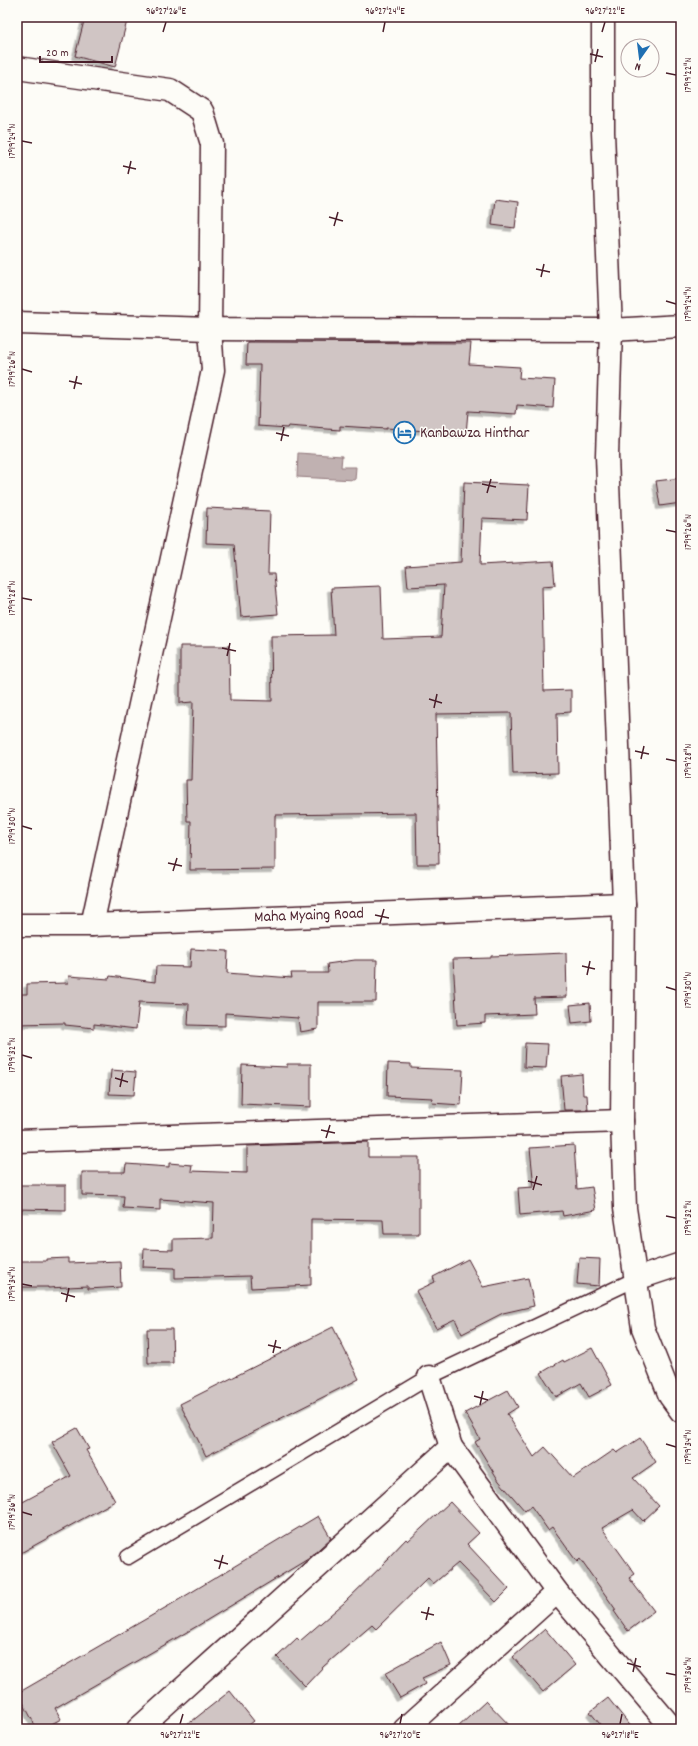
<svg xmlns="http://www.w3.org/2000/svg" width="698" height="1746" font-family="Dekko,sans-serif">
<defs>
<filter id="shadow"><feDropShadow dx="-3.5" dy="3.5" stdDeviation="0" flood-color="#0004"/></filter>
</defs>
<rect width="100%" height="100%" fill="#fdfcf7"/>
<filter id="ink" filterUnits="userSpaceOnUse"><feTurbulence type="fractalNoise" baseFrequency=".025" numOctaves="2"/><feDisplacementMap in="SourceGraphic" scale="8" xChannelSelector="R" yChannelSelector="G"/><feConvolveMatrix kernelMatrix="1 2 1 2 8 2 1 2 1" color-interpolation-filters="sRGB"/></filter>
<g filter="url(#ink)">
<polygon fill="#c0b1b1" stroke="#91777b" points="298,453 342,456 341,467 356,467 355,480 297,477"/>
<g fill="#d0c5c4" stroke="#4a1f2b" filter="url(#shadow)">
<polygon points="85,17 128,17 115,67 75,56"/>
<polygon points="495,199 518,202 515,228 492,225"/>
<polygon points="247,342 471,343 469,364 520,367 519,378 555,380 553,408 517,405 516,414 468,411 466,434 386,428 386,429 340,426 340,430 288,426 287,428 258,426 260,365 246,365"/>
<polygon points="681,478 681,503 660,506 656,481"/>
<polygon points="464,482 529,485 527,520 482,518 480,565 553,561 555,585 542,586 544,691 571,690 571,712 557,713 558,773 513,774 511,713 436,714 439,864 417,864 416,813 275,815 275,869 190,870 191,821 187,821 186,780 191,780 193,702 180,703 180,646 229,646 230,700 272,701 271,636 334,635 331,588 381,586 383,639 441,637 444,585 408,587 406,566 461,562"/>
<polygon points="207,508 270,511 268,574 274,574 278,614 241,617 234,544 206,543"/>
<polygon points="191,949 228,951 227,973 292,978 291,973 328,973 327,964 355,960 377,960 376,1002 318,1002 318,1029 300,1032 298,1018 225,1013 225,1026 188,1025 189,1004 139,1002 136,1029 94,1024 94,1028 65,1025 65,1023 17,1024 17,994 27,994 27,984 68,983 69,976 109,979 110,976 155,982 156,966 190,967"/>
<polygon points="566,953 567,997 534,998 535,1014 485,1016 485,1023 457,1025 453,959 491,958 491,956"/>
<polygon points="590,1003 591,1021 572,1023 570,1005"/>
<polygon points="525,1043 548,1044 546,1068 524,1067"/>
<polygon points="388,1063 411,1064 411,1068 463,1070 461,1105 432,1103 433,1098 387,1096"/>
<polygon points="287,1064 311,1064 311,1107 241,1104 242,1065 287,1067"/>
<polygon points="111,1070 136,1072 134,1095 109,1094"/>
<polygon points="582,1074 583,1095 587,1095 588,1110 564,1110 561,1076"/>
<polygon points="368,1142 368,1157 419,1157 419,1234 384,1234 383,1220 311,1219 311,1285 251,1288 250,1276 175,1278 175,1268 143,1267 144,1249 173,1250 173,1239 213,1238 214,1203 160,1199 160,1210 123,1208 124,1196 82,1195 82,1172 125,1172 126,1164 169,1167 169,1163 192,1165 191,1171 247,1173 247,1146"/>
<polygon points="574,1145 577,1189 592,1187 596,1210 563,1216 562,1211 520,1215 518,1188 534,1187 530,1148"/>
<polygon points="17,1185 66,1185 66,1210 17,1209"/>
<polygon points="68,1258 68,1263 120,1261 121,1287 88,1289 88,1286 48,1288 48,1287 17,1287 17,1261 46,1261 46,1259"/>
<polygon points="579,1258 600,1259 599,1286 577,1284"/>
<polygon points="468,1259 483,1287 528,1278 534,1306 503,1313 462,1334 455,1319 436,1328 416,1291 435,1282 433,1277"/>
<polygon points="333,1327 359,1379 206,1456 180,1404"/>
<polygon points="147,1329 172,1329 173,1363 148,1363"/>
<polygon points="592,1348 612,1385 589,1397 581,1383 556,1397 541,1373 563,1360 564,1362"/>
<polygon points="508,1390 518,1407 507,1414 534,1457 545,1447 573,1478 614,1450 617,1453 640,1438 656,1462 633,1478 659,1506 643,1521 633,1510 602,1528 635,1574 629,1578 654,1611 628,1631 614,1611 616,1610 580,1559 577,1562 552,1527 548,1530 531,1506 525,1511 499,1481 475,1442 480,1439 465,1413"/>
<polygon points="77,1428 89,1449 86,1450 115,1501 17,1555 17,1505 71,1476 52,1442"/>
<polygon points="450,1502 479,1533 467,1544 509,1589 496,1602 458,1563 433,1584 428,1578 376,1629 372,1625 324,1666 305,1686 277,1657 297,1638 300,1641 344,1603 389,1559 388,1558 406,1539 408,1541"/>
<polygon points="318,1516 331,1538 308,1559 199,1625 55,1708 61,1719 42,1729 37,1729 18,1693 170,1605"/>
<polygon points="545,1629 575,1665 543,1692 513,1657"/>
<polygon points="441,1642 451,1665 422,1678 425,1684 400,1698 385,1673"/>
<polygon points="230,1691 254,1721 244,1729 182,1729"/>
<polygon points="608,1698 633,1729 604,1729 590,1712"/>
<polygon points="486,1701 513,1729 456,1729"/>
</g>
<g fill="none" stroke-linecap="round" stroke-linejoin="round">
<defs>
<polyline id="lane" points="128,1557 429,1377 636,1279"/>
<g id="street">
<polyline points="603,17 603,132 611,330 607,456 624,904 622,1121 625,1208 643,1328 670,1396 681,1411"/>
<polyline points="17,68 170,90 202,111 212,144 210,329 213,370 92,925"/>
<polyline points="17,323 210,329 611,330 681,326"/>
<polyline points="17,1141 622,1121"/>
<polyline points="636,1279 681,1264"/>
<polyline points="429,1377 451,1447"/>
<polyline points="138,1729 451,1447 557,1592 673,1729"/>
<polyline points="405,1729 557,1592"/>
</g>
<polyline id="secondary" points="17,925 92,925 624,904"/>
</defs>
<use href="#lane" stroke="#4a1f2b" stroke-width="17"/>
<use href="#street" stroke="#4a1f2b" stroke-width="25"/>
<use href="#secondary" stroke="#4a1f2b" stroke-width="25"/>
<use href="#lane" stroke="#fdfcf7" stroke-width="14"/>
<use href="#street" stroke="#fdfcf7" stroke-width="22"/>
<use href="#secondary" stroke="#fdfcf7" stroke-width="22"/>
</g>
</g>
<path fill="none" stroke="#4a1f2b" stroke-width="1.5" d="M 163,32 L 166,22M 383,32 L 385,22M 602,32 L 605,22M 590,54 L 603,57M 595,62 L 598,49M 666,73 L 676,75M 22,141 L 32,143M 123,166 L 136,169M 128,174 L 131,161M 329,217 L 343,221M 334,226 L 338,212M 536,269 L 550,272M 541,277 L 544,264M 666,301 L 676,304M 22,369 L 32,372M 69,381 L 82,384M 74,389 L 77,376M 276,433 L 289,436M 281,441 L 284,427M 482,484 L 496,487M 487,493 L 491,479M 666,530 L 676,532M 22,598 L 32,600M 222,648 L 236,651M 227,656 L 230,643M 429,699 L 442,703M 434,708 L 437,694M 635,751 L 649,754M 641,759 L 644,746M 666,759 L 676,761M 22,826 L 32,829M 168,863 L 182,866M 173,871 L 177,858M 375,915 L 389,918M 380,923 L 384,909M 582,966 L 595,969M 587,975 L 590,961M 666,987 L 676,990M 22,1055 L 32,1058M 115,1078 L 128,1082M 120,1087 L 123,1073M 321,1130 L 335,1133M 326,1138 L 330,1125M 528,1181 L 542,1185M 533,1190 L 537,1176M 666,1216 L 676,1218M 22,1284 L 32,1286M 61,1293 L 75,1297M 66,1302 L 69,1288M 268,1345 L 281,1348M 273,1353 L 276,1340M 474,1396 L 488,1400M 480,1405 L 483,1391M 666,1444 L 676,1447M 22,1512 L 32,1515M 214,1560 L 228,1564M 219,1569 L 223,1555M 421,1612 L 434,1615M 426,1620 L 429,1607M 627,1663 L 641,1667M 633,1672 L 636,1658M 666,1673 L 676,1675M 180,1724 L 183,1714M 400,1724 L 402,1714M 620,1724 L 622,1714"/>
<defs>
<symbol id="hotel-ring" viewBox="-11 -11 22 22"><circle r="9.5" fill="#fdfcf7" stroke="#1f6fb2" stroke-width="1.5"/><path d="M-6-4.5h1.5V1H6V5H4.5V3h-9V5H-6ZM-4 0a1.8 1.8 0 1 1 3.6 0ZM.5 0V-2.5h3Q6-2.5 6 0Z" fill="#1f6fb2"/></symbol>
</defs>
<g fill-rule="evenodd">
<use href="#hotel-ring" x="392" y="420" width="25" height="25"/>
</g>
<g text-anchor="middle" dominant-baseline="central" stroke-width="3" stroke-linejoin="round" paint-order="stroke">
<g font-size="16" fill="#4a1f2b" stroke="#fdfcf7" text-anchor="start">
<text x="420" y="433">Kanbawza Hinthar</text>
</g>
<g font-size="16" fill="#4a1f2b" stroke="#fdfcf7">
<text transform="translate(309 916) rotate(-2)">Maha Myaing Road</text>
</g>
</g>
<rect width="698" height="1746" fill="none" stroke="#fdfcf7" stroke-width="44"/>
<g transform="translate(640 58) rotate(194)"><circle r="19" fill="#fdfcf7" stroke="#b5a4a5"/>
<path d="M0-3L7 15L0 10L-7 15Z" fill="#1f6fb2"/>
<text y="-6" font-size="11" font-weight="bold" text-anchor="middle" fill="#4a1f2b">N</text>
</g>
<path d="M40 56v6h72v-6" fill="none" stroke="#4a1f2b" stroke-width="2"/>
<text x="46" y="56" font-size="12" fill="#4a1f2b" stroke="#fdfcf7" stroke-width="3" paint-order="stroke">20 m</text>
<rect x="22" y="22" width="654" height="1702" fill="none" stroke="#4a1f2b" stroke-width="1.5"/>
<g font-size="10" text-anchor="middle" fill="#4a1f2b">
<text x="166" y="14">96°27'26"E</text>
<text x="385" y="14">96°27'24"E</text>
<text x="605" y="14">96°27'22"E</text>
<text transform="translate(687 75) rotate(-90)" y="4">17°19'22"N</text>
<text transform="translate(11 141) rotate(-90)" y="4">17°19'24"N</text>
<text transform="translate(687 304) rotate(-90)" y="4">17°19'24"N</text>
<text transform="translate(11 369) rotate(-90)" y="4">17°19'26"N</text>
<text transform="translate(687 532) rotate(-90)" y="4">17°19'26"N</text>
<text transform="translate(11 598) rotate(-90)" y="4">17°19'28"N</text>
<text transform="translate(687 761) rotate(-90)" y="4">17°19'28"N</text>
<text transform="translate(11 826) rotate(-90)" y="4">17°19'30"N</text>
<text transform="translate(687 990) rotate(-90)" y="4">17°19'30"N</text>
<text transform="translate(11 1055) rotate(-90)" y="4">17°19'32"N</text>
<text transform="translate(687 1218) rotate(-90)" y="4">17°19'32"N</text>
<text transform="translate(11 1284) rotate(-90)" y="4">17°19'34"N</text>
<text transform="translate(687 1447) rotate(-90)" y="4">17°19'34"N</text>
<text transform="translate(11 1512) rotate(-90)" y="4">17°19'36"N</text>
<text transform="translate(687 1675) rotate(-90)" y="4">17°19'36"N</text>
<text x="180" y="1738">96°27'22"E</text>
<text x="400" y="1738">96°27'20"E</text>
<text x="620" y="1738">96°27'18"E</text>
</g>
</svg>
